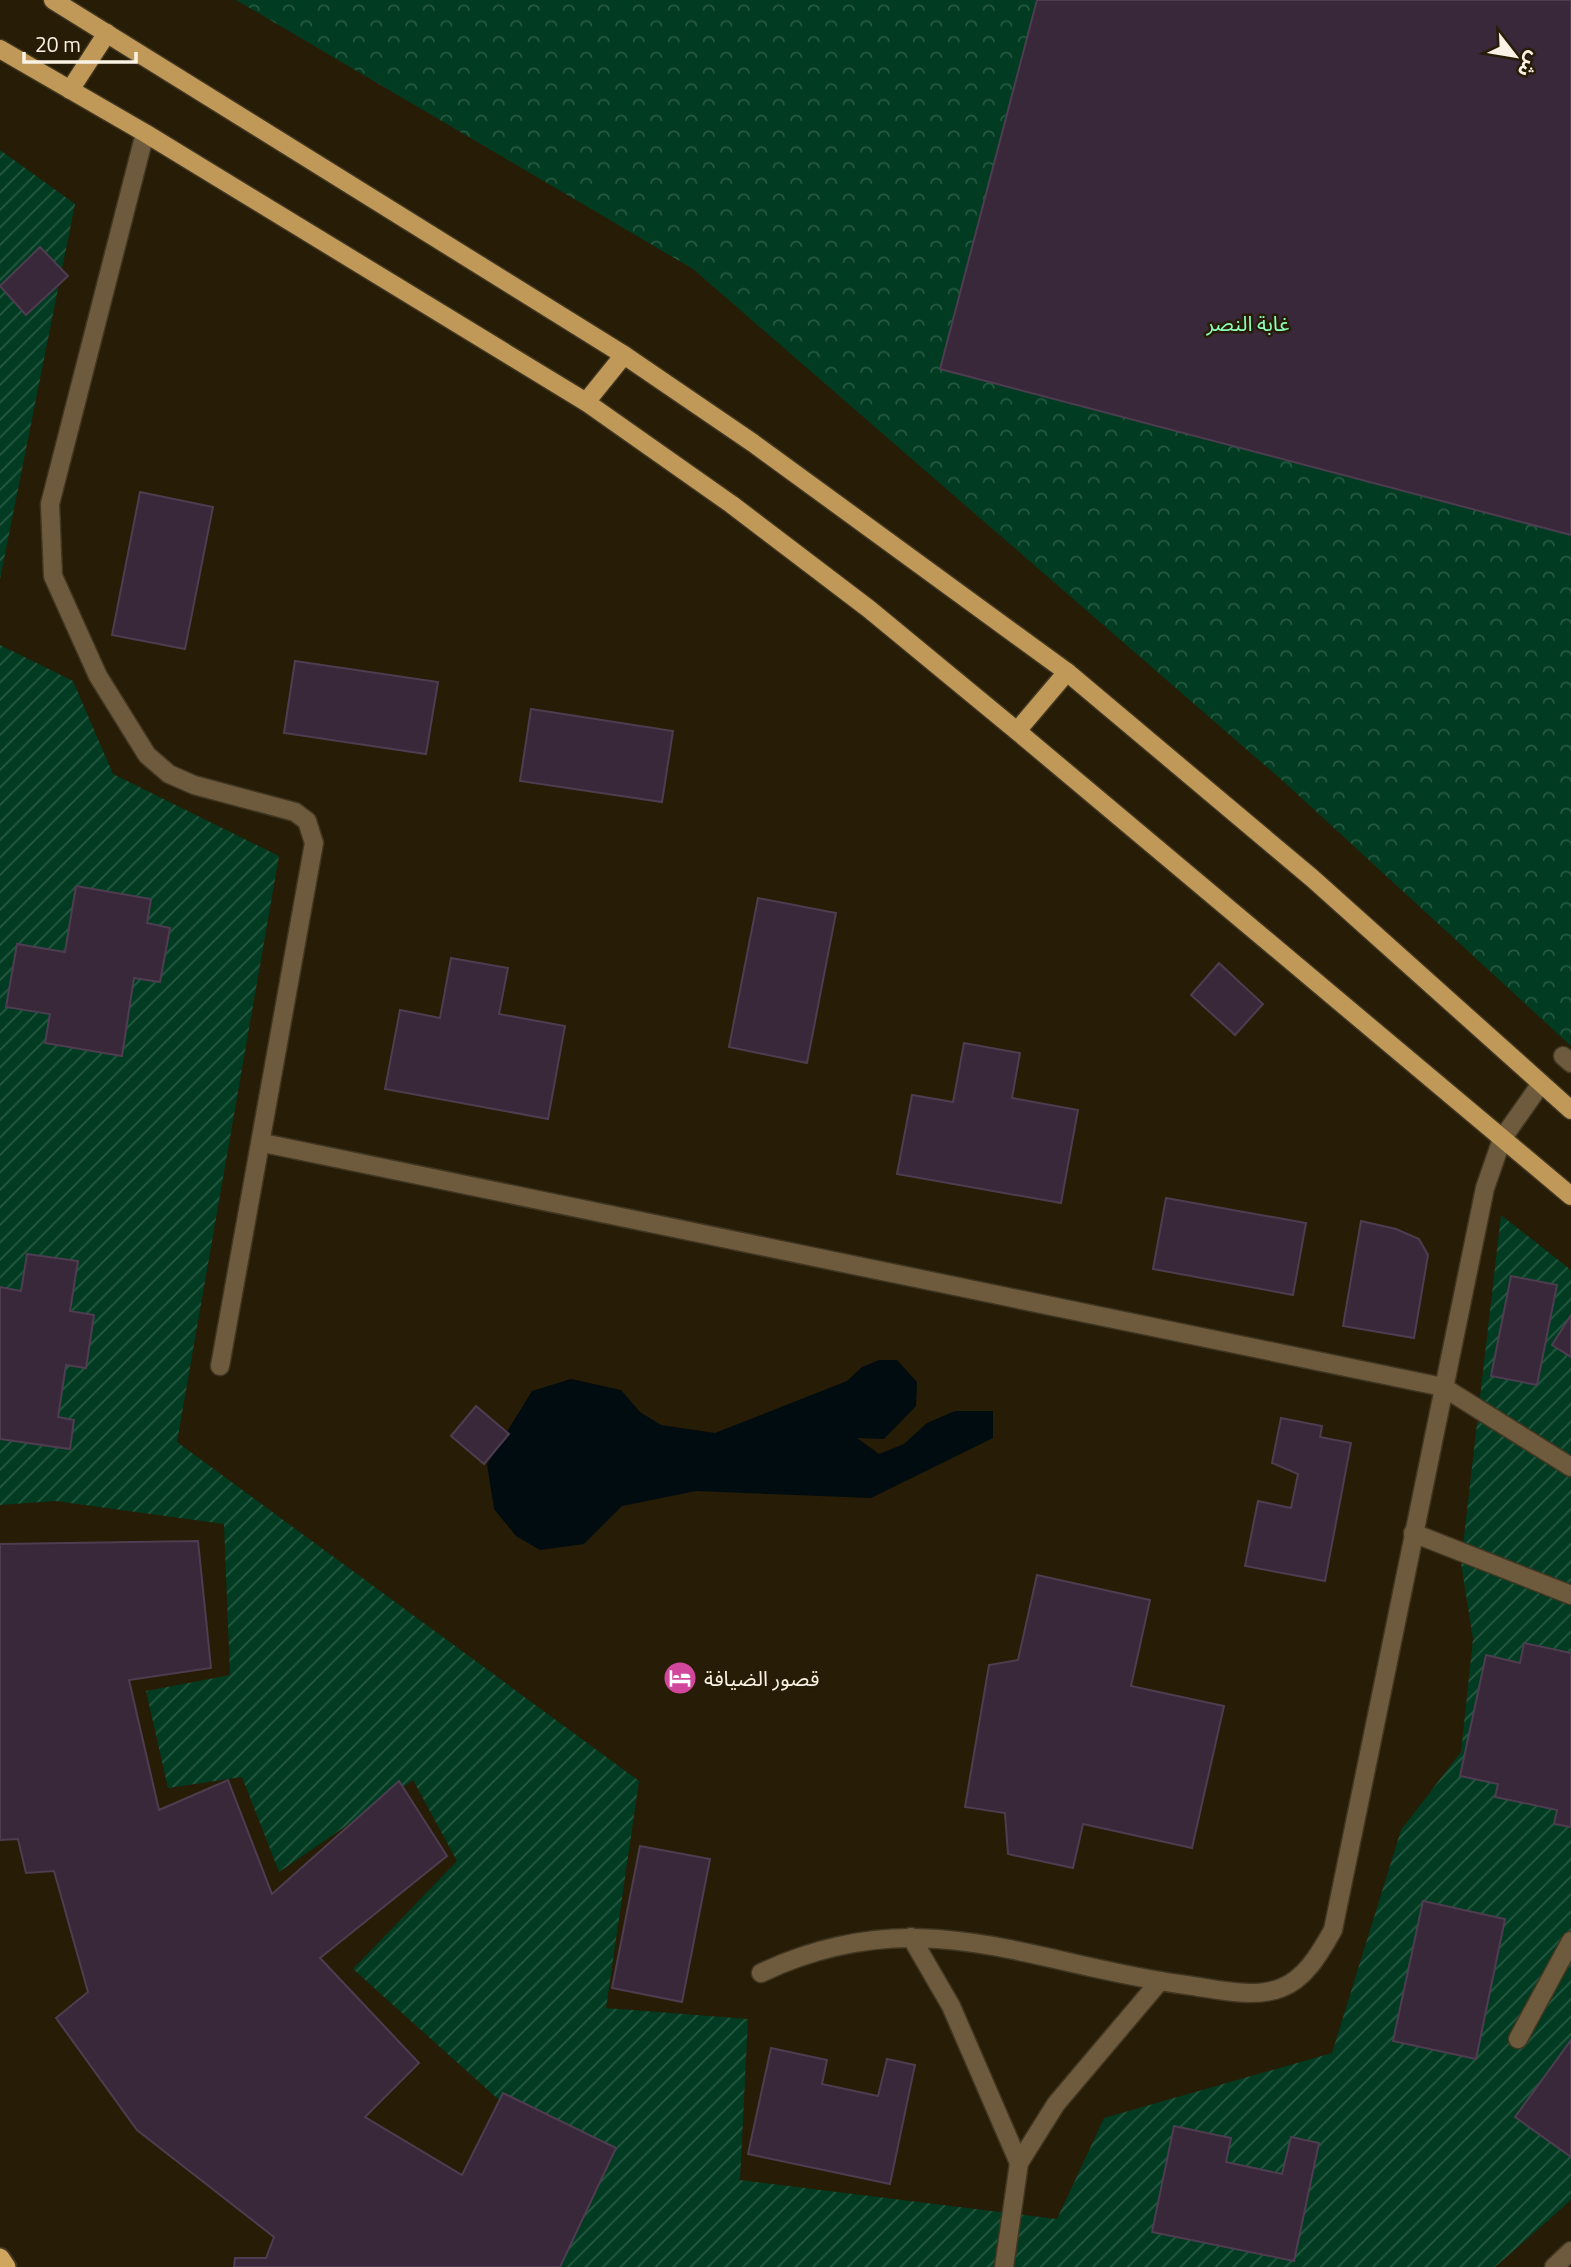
<svg xmlns="http://www.w3.org/2000/svg" width="1571" height="2267" font-family="'Titillium Web','Noto Sans Arabic',sans-serif">
<defs>
<pattern id="forest-crowns" width="20" height="18" patternUnits="userSpaceOnUse" patternTransform="scale(1.75)"><rect width="20" height="18" fill="#013c22"/><path d="M2 6a3 3 0 1 1 6 0M12 15a3 3 0 1 1 6 0" fill="none" stroke="#275942"/></pattern>
<pattern id="garden-furrows" width="10" height="10" patternUnits="userSpaceOnUse" patternTransform="scale(1.75)"><rect width="10" height="10" fill="#013c22"/><path d="M-1 1l2-2M0 10L10 0M9 11l2-2" fill="none" stroke="#275942"/></pattern>
</defs>
<rect width="100%" height="100%" fill="#271c06"/>
<polygon fill="url(#forest-crowns)" points="236,0 1571,0 1571,1046 1284,782 693,269"/>
<g fill="url(#garden-furrows)">
<polygon points="0,150 75,204 0,579"/>
<polygon points="0,645 73,681 113,774 279,856 177,1442 639,1781 606,2008 748,2019 740,2180 1057,2219 1104,2118 1332,2053 1401,1830 1461,1752 1473,1639 1461,1563 1501,1215 1571,1270 1571,2200 1495,2267 560,2267 616,2147 499,2100 353,1969 457,1861 413,1780 279,1872 242,1777 168,1788 146,1691 230,1675 224,1524 55,1501 0,1505"/>
</g>
<polygon fill="#010c10" points="879,1360 897,1360 917,1382 916,1406 884,1439 857,1438 879,1454 904,1444 927,1423 955,1411 993,1411 993,1438 871,1498 696,1491 622,1506 584,1544 540,1550 516,1536 494,1509 487,1464 532,1391 571,1379 621,1390 640,1412 661,1425 715,1433 847,1381 862,1367"/>
<g fill="#38283a" stroke="#4e3d50" stroke-width="2">
<polygon points="1037,0 1571,0 1571,535 940,369"/>
<polygon points="40,247 68,276 26,315 0,286"/>
<polygon points="140,492 213,507 185,649 112,635"/>
<polygon points="295,661 438,682 426,754 284,733"/>
<polygon points="531,709 673,731 662,802 520,781"/>
<polygon points="76,886 151,899 147,923 170,928 160,982 134,978 122,1056 45,1043 50,1014 6,1007 17,944 65,952"/>
<polygon points="758,898 836,913 807,1063 729,1047"/>
<polygon points="451,958 508,968 499,1014 565,1026 548,1119 385,1089 400,1010 440,1018"/>
<polygon points="1219,963 1263,1004 1235,1035 1191,995"/>
<polygon points="964,1043 1020,1053 1012,1098 1078,1110 1061,1203 897,1174 912,1095 953,1102"/>
<polygon points="1166,1198 1306,1223 1293,1295 1153,1269"/>
<polygon points="1361,1221 1396,1229 1419,1239 1428,1255 1414,1338 1343,1326"/>
<polygon points="27,1254 78,1261 70,1311 94,1315 86,1368 66,1365 58,1417 74,1420 70,1449 0,1439 0,1287 21,1291"/>
<polygon points="1511,1276 1557,1285 1537,1385 1491,1376"/>
<polygon points="1571,1315 1571,1357 1552,1345"/>
<polygon points="476,1406 509,1434 484,1464 451,1436"/>
<polygon points="1281,1418 1322,1426 1320,1437 1351,1443 1325,1581 1245,1566 1258,1501 1291,1508 1298,1474 1272,1463"/>
<polygon points="198,1541 211,1668 129,1680 159,1810 228,1780 272,1894 399,1781 447,1856 320,1958 419,2063 365,2117 462,2175 503,2093 616,2148 560,2267 234,2267 235,2258 266,2258 274,2237 137,2130 56,2018 88,1992 54,1871 26,1873 18,1839 0,1840 0,1544"/>
<polygon points="1037,1575 1150,1600 1131,1686 1224,1706 1192,1848 1083,1824 1073,1868 1008,1854 1005,1813 965,1807 989,1665 1018,1660"/>
<polygon points="1524,1643 1571,1653 1571,1827 1554,1824 1557,1810 1495,1797 1498,1784 1460,1776 1486,1655 1520,1663"/>
<polygon points="640,1846 710,1859 682,2002 612,1988"/>
<polygon points="1423,1901 1505,1919 1476,2059 1393,2041"/>
<polygon points="1571,2040 1571,2157 1515,2117"/>
<polygon points="771,2048 827,2060 822,2084 878,2096 887,2059 915,2065 890,2184 748,2154"/>
<polygon points="1174,2126 1231,2138 1226,2162 1282,2174 1291,2137 1319,2143 1294,2261 1152,2232"/>
</g>
<g fill="none" stroke-linecap="round" stroke-linejoin="round">
<defs>
<g id="service">
<polyline points="1563,1056 1571,1063"/>
<polyline points="1443,1387 1571,1467"/>
<polyline points="1413,1533 1571,1595"/>
<polyline points="1518,2039 1571,1941"/>
</g>
<g id="minor">
<polyline points="145,133 50,504 53,576 98,676 147,755 169,774 194,785 295,812 307,821 314,843 220,1366"/>
<polyline points="263,1143 1443,1387"/>
<polyline points="911,1937 951,2006 1019,2163"/>
<path d="M 761,1973 C 920,1898 1029,1964 1186,1985 C 1216,1989 1252,1999 1281,1988 C 1306,1979 1321,1951 1333,1930 L 1485,1188 L 1502,1139 L 1540,1085"/>
<polyline points="1004,2267 1019,2163 1056,2104 1160,1981"/>
<polyline points="1554,2267 1571,2251"/>
</g>
<g id="primary">
<polyline points="53,0 624,355 753,443 1067,672 1312,878 1571,1110"/>
<polyline points="0,49 145,133 586,402 731,504 869,609 1017,731 1571,1196"/>
<polyline points="70,90 107,33"/>
<polyline points="586,402 624,355"/>
<polyline points="1017,731 1067,672"/>
</g>
<polyline id="trunk" points="0,2258 6,2267"/>
</defs>
<use href="#service" stroke="#403621" stroke-width="21"/>
<use href="#minor" stroke="#403621" stroke-width="21"/>
<use href="#primary" stroke="#403621" stroke-width="21"/>
<use href="#trunk" stroke="#403621" stroke-width="23"/>
<use href="#service" stroke="#6e5b3e" stroke-width="18"/>
<use href="#minor" stroke="#6e5b3e" stroke-width="18"/>
<use href="#primary" stroke="#c09959" stroke-width="18"/>
<use href="#trunk" stroke="#d0a55e" stroke-width="19"/>
</g>
<defs>
<symbol id="hotel-disc" viewBox="-11 -11 22 22"><circle r="9.5" fill="#d1479c" stroke="#271c06"/><path d="M-6-4.5h1.5V1H6V5H4.5V3h-9V5H-6ZM-4 0a1.8 1.8 0 1 1 3.6 0ZM.5 0V-2.5h3Q6-2.5 6 0Z" fill="#fff"/></symbol>
</defs>
<g fill-rule="evenodd">
<use href="#hotel-disc" x="661" y="1659" width="38" height="38"/>
</g>
<g text-anchor="middle" dominant-baseline="central" stroke-width="5" stroke-linejoin="round" paint-order="stroke">
<g font-size="21" fill="#8bfebc" stroke="#271c06">
<text x="1248" y="323">غابة النصر</text>
</g>
<g font-size="21" fill="#faf3e5" stroke="#271c06" text-anchor="start">
<text x="704" y="1678">قصور الضيافة</text>
</g>
</g>
<g transform="translate(1515 56) rotate(121)" stroke="#271c06" stroke-width="5" paint-order="stroke">
<path d="M0-5L12 26L0 18L-12 26Z" fill="#faf3e5"/>
<text y="-10" font-size="19" font-weight="bold" text-anchor="middle" fill="#faf3e5">ش</text>
</g>
<path d="M24 52v10h112v-10" fill="none" stroke="#faf3e5" stroke-width="3.5"/>
<text x="35" y="52" font-size="21" fill="#faf3e5" stroke="#271c06" stroke-width="5" paint-order="stroke">20 m</text>
</svg>
